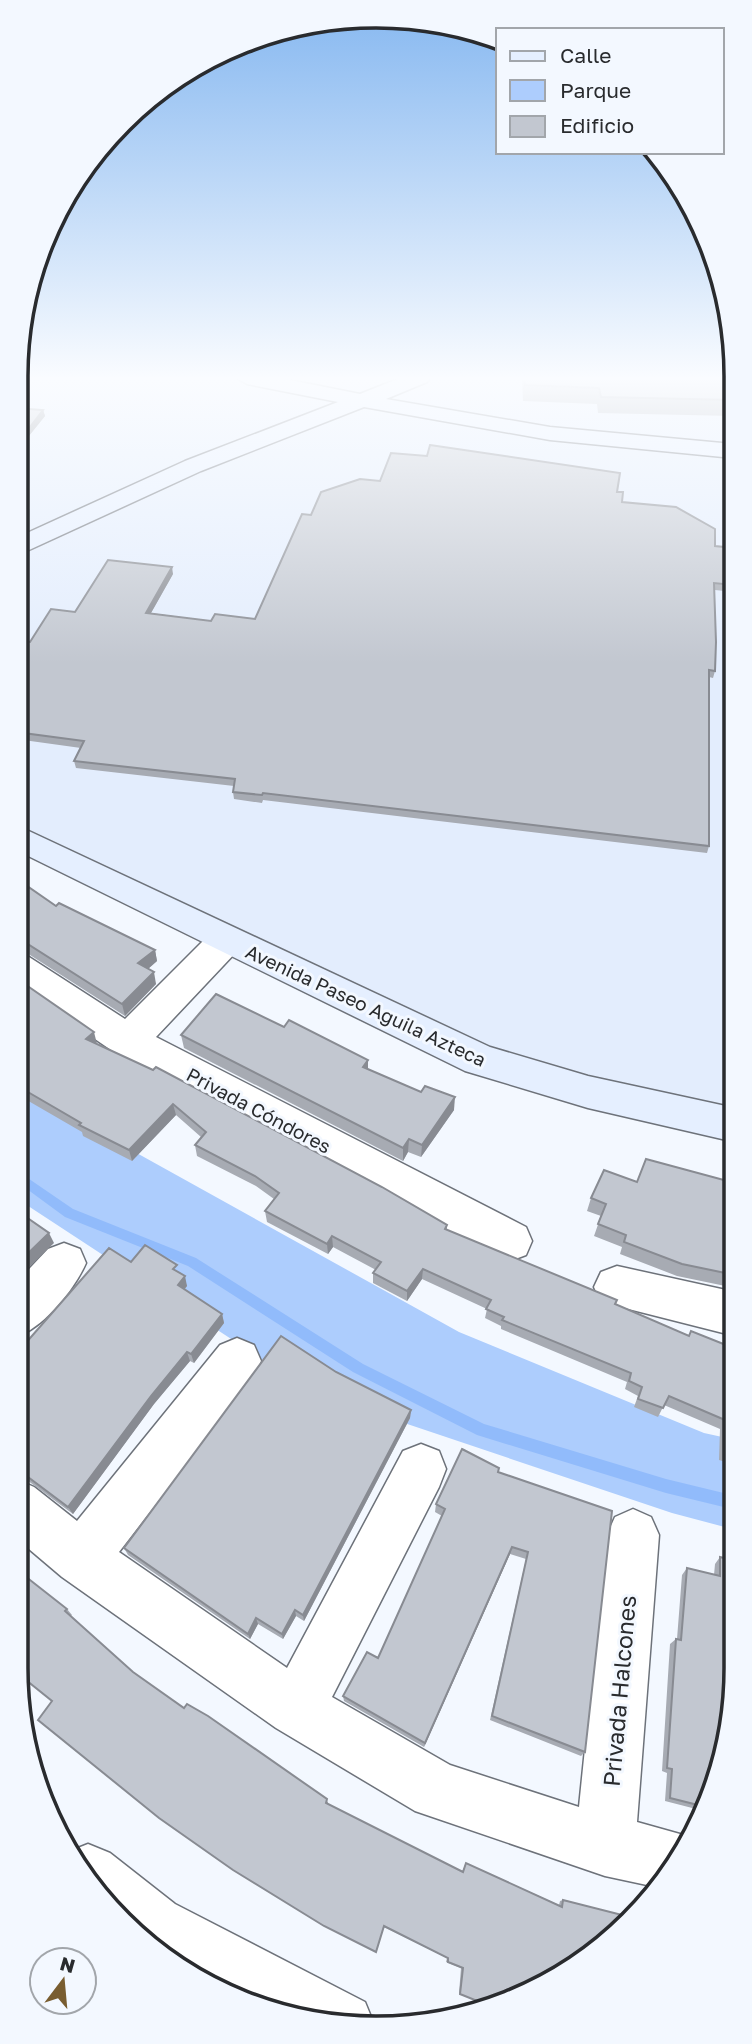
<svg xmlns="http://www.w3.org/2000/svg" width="752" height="2044" font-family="'Golos Text',sans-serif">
<rect width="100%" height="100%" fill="#f3f8ff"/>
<polygon fill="#e3edfd" points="16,378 733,378 735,1124 490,1061 16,839"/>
<polygon fill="#adcdfd" points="16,1086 459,1332 704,1433 736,1440 736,1530 672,1513 312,1392 16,1198"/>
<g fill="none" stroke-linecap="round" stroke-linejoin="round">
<polygon fill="#91bbfb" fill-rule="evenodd" points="16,1170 73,1209 196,1258 363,1364 484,1424 666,1479 736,1496 736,1510 666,1493 477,1435 353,1372 188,1266 65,1217 16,1181"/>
<defs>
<g id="street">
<polygon points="226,927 239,931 244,940 239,949 156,1037 526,1227 532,1241 526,1255 510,1261 494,1255 114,1052 16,985 16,953 29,957 125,1019 213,931"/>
<path d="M 64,1243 L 80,1249 L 86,1263 C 74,1290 44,1327 16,1337 L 16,1283 L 48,1249 Z"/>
<polygon points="617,1266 735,1292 735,1336 601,1302 594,1287 601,1272"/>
<polygon points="237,1338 254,1345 261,1361 254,1377 119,1552 287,1668 403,1451 421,1444 439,1451 446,1469 439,1487 332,1697 450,1765 579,1807 607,1535 615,1517 633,1509 651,1517 659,1535 637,1822 687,1836 661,1888 605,1876 415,1811 276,1728 62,1577 16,1538 16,1479 34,1487 77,1521 220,1345"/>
<polygon points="88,1844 110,1853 175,1904 365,2002 374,2024 329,2025 196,1980 105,1905 73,1850"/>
</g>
<g id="secondary">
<polygon points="237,378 280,378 360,394 400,378 430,378 427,382 386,399 550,427 733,444 733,458 550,440 364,407 201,471 16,556 16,538 185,461 338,402 247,384"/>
<polygon points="16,825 490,1047 588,1076 735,1108 735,1142 588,1108 465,1071 16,850"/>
</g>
</defs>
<use href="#street" stroke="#6d727a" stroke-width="3"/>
<use href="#secondary" stroke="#6d727a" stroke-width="3"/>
<use href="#street" fill="#fff" fill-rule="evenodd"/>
<use href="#secondary" fill="#e5efff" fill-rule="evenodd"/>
</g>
<g fill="#a7abb3">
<polygon points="522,378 733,378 733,416 598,413 597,404 523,401"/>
<polygon points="16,408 43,410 45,416 24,442 16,442"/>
<polygon points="380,481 617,492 622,502 715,546 734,548 734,592 715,590 715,671 713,678 709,677 709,846 707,853 263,800 262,803 234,799 233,792 234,786 76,768 74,761 81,748 16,739 16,640 30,642 75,612 173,574 151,613 211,621 255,619 311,515"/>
<polygon points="16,885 56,906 155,950 157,961 148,969 156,984 125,1016 30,955 17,950 16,951"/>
<polygon points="16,978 97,1044 447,1225 447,1230 689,1336 736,1349 736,1465 719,1460 720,1429 664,1405 658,1417 634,1407 638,1396 625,1389 627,1382 501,1329 501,1326 485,1318 487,1309 422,1279 407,1301 373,1283 373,1273 376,1270 333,1247 328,1254 267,1222 265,1211 274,1199 256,1186 197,1156 195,1145 201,1137 176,1115 132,1161 83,1136 82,1132 25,1099 16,1092"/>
<polygon points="181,1035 368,1069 454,1110 421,1157 408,1152 403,1161 184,1048"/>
<polygon points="637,1182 735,1183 735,1288 677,1276 620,1254 622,1247 594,1236 601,1216 587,1211 591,1198"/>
<polygon points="131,1262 180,1273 187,1286 185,1289 222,1314 224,1323 194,1363 190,1361 154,1404 73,1514 16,1472 16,1456 19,1451 16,1449 16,1358 25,1347 24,1345"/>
<polygon points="336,1372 411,1410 410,1418 304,1621 296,1616 283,1639 258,1624 250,1639 128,1555 124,1548"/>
<polygon points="498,1472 612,1511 585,1752 581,1756 490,1720 526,1559 510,1554 424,1747 344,1701 343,1696 378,1658 442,1516 435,1512 436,1504"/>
<polygon points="720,1557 724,1762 700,1810 665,1801 667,1773 662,1771 670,1644 676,1639 677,1639 682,1575 687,1568 714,1575 715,1564"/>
<polygon points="67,1609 72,1615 71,1616 133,1672 184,1708 328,1802 328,1804 462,1872 466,1863 559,1905 560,1901 563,1900 630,1917 487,2005 459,1993 461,1968 446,1962 447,1958 384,1927 52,1701"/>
</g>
<g fill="#888b92">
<polygon points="43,410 45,416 24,442 23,436"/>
<polygon points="172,567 173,574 147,620 146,613"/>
<polygon points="155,950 157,961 141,975 138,963"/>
<polygon points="154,972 156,984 125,1016 122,1004"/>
<polygon points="94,1032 97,1044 86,1039"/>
<polygon points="368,1060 368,1073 363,1067"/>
<polygon points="455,1097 454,1110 421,1157 422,1145"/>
<polygon points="173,1104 176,1115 132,1161 129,1150"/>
<polygon points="409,1139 408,1152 403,1161 403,1148"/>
<polygon points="49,1233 54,1243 16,1280 16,1265"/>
<polygon points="332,1236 333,1247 328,1254 327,1244"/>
<polygon points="423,1269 422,1279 407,1301 407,1291"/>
<polygon points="185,1276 187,1286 180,1294 178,1285"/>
<polygon points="222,1314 224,1323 194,1363 191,1354"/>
<polygon points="187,1352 190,1361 154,1404 73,1514 68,1507 151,1396"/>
<polygon points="411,1410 410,1418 304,1621 303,1615"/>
<polygon points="512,1547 510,1554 424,1747 425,1743"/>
<polygon points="295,1610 296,1616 283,1639 282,1634"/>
<polygon points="256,1618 258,1624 250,1639 248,1634"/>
</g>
<g fill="#c2c7d0" stroke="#888b92" stroke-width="2">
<polygon points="524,378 733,378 733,400 601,397 599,388 525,385"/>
<polygon points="16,408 43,410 23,436 16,436"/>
<polygon points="430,445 620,473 617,492 623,492 622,502 676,507 715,529 715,546 734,548 734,585 714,583 716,642 715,671 709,670 709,846 263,793 262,795 233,792 235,779 74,761 84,741 16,732 16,640 30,642 51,609 75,612 108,560 172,567 146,613 211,621 215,614 255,619 302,514 311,515 321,492 360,479 380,481 391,453 427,456"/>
<polygon points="16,885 23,888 27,886 56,906 59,903 155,950 138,963 154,972 122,1004 26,943 16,940"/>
<polygon points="16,978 94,1032 86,1039 153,1070 156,1067 382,1187 447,1225 445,1229 617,1300 615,1304 689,1336 691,1331 736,1349 736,1455 725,1452 725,1420 669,1396 663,1408 638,1399 642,1387 629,1381 631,1373 502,1320 504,1317 486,1309 491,1300 423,1269 407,1291 373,1273 381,1262 332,1236 327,1244 265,1211 279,1193 255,1176 195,1145 206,1132 173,1104 129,1150 79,1125 81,1123 21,1088 16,1084"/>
<polygon points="216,994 284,1027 289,1020 368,1060 363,1067 421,1092 425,1086 455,1097 422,1145 409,1139 403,1148 181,1035"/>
<polygon points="646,1159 735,1183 735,1275 682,1264 624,1242 626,1235 598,1224 606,1204 591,1198 604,1170 637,1182"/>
<polygon points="16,1210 49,1233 16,1265"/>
<polygon points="145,1245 177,1265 173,1269 185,1276 178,1285 222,1314 191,1354 187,1352 151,1396 68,1507 16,1468 16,1456 21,1449 16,1445 16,1358 26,1347 24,1345 109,1248 131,1262"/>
<polygon points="281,1336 336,1372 411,1410 303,1615 295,1610 282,1634 256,1618 248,1634 124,1548"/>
<polygon points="462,1449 499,1468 498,1472 612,1511 585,1752 492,1716 528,1552 512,1547 425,1743 343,1696 367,1652 378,1658 445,1509 436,1504"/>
<polygon points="720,1557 736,1561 736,1668 724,1762 702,1806 670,1798 672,1769 667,1768 676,1639 681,1640 687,1568 720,1576"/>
<polygon points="16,1569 67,1609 65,1611 133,1672 184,1708 187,1704 208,1716 327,1799 326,1803 463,1872 466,1863 562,1907 563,1900 630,1917 576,1968 487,2005 460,1994 463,1968 448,1962 448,1958 384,1926 376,1952 324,1926 233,1870 159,1818 38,1720 52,1701 16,1672"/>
</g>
<linearGradient id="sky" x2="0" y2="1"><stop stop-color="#85b7f0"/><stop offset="0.57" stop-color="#fafcff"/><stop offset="1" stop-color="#fafcff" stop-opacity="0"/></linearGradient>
<rect width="752" height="664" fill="url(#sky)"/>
<g text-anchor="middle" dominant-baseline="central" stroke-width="6" stroke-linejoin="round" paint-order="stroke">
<g font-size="19" fill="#292b2e" stroke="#f3f8ff">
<text transform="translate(366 1005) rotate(25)">Avenida Paseo Aguila Azteca</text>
<text transform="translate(259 1110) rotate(28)">Privada Cóndores</text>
</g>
<g font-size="23" fill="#292b2e" stroke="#f3f8ff">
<text transform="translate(619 1691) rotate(-85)">Privada Halcones</text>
</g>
</g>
<path d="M0 0H752V2044H0ZM376 28H376A348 348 0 0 1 724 376V1668A348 348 0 0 1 376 2016H376A348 348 0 0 1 28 1668V376A348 348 0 0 1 376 28Z" fill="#f3f8ff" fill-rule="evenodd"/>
<path fill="none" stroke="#292b2e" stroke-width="3.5" d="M376 28H376A348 348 0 0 1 724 376V1668A348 348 0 0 1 376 2016H376A348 348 0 0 1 28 1668V376A348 348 0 0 1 376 28Z"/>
<rect x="496" y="28" width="228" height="126" fill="#f3f8ff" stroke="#a2a6ab" stroke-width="2"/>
<rect x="510" y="51" width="35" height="10" fill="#e5efff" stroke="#a2a6ab" stroke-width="2"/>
<text x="560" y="63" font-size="21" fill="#292b2e">Calle</text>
<rect x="510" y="80" width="35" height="21" fill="#adcdfd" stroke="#a2a6ab" stroke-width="2"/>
<text x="560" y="98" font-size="21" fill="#292b2e">Parque</text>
<rect x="510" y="116" width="35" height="21" fill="#c2c7d0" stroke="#a2a6ab" stroke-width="2"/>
<text x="560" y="133" font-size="21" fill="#292b2e">Edificio</text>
<g transform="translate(63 1981) rotate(16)"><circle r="33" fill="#f3f8ff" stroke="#a2a6ab" stroke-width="2"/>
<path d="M0-5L12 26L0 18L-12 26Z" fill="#795d30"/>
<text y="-10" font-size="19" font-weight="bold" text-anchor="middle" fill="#292b2e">N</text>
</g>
</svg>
